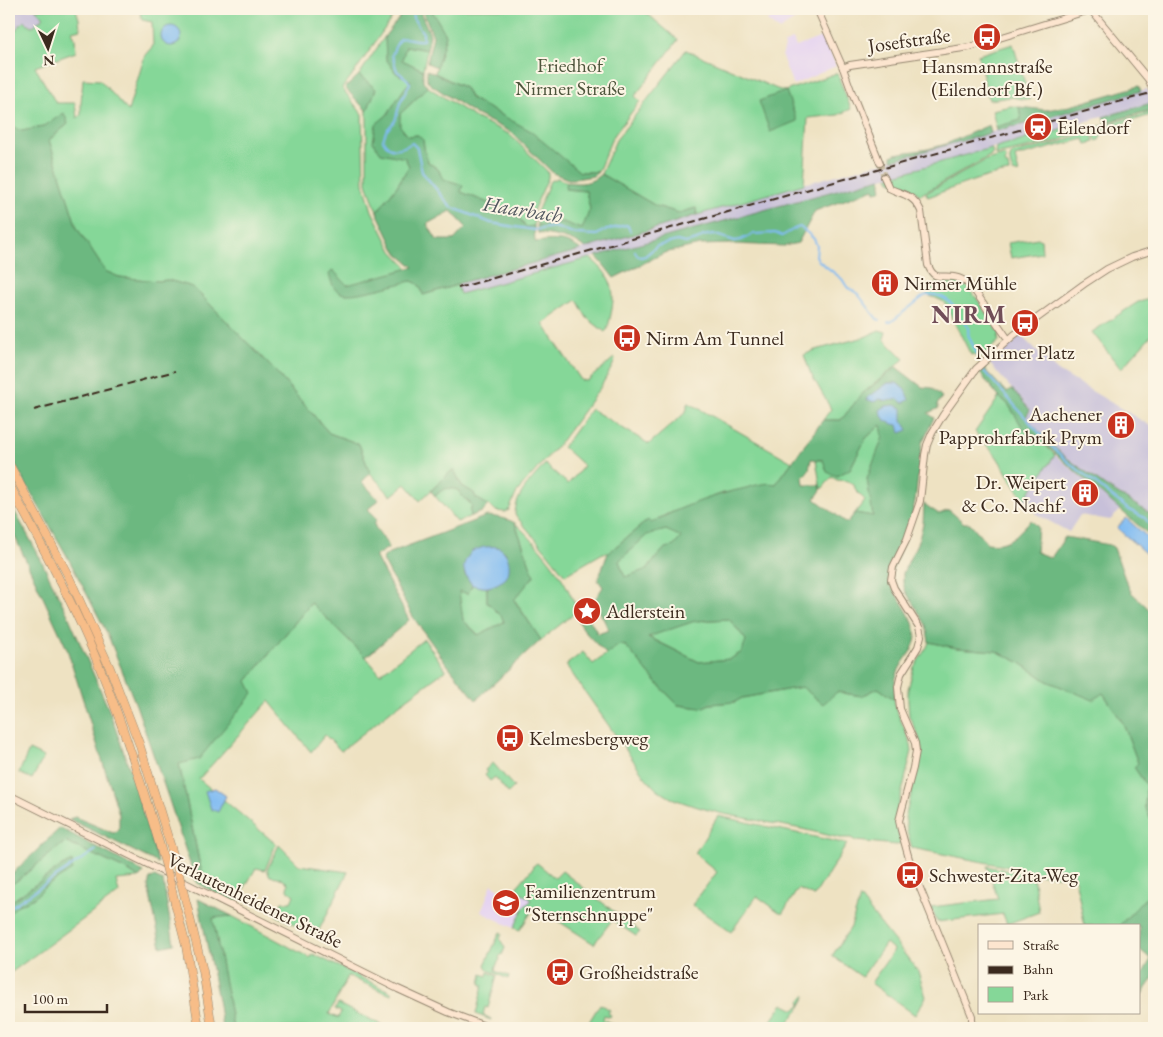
<svg xmlns="http://www.w3.org/2000/svg" width="1163" height="1037" font-family="'EB Garamond',serif">
<rect width="100%" height="100%" fill="#fcf5e5"/>
<filter id="ink" filterUnits="userSpaceOnUse"><feTurbulence type="fractalNoise" baseFrequency=".02" numOctaves="2"/><feDisplacementMap in="SourceGraphic" scale="10" xChannelSelector="R" yChannelSelector="G"/><feConvolveMatrix kernelMatrix="1 2 1 2 8 2 1 2 1" color-interpolation-filters="sRGB"/></filter>
<filter id="wash" filterUnits="userSpaceOnUse"><feTurbulence type="fractalNoise" baseFrequency=".0096" numOctaves="4" result="noise"/><feDisplacementMap in="SourceGraphic" scale="20" xChannelSelector="R" yChannelSelector="G"/><feGaussianBlur stdDeviation="1.12" result="paint"/><feColorMatrix in="noise" values="0 0 0 0 0 0 0 0 0 0 0 0 0 0 0 0 0 1.4 0 .05"/><feComposite in="paint" operator="in"/></filter>
<g filter="url(#wash)">
<rect width="100%" height="100%" fill="#eee2c2"/>
<g fill="#e5d3f1">
<polygon points="783,9 812,9 779,30 767,21"/>
<polygon points="824,36 836,66 793,85 782,57 785,46 784,44 793,39 796,47"/>
<polygon points="492,884 508,895 514,888 532,900 524,907 514,928 481,912"/>
</g>
<g fill="#c7c0d9">
<polygon points="9,9 35,9 44,16 32,27 24,21 9,37"/>
<polygon points="1147,89 1151,103 1063,128 1063,129 1051,133 1050,132 1010,144 1010,143 459,294 457,285 460,283 660,227 697,215 804,184"/>
<polygon points="1020,335 1058,371 1154,428 1154,516 1105,486 1064,456 1026,417 1030,410 989,363"/>
<polygon points="1055,455 1121,510 1110,520 1080,515 1069,532 1038,515 1024,500"/>
</g>
<g fill="#85d798" stroke="#60805b">
<path d="M 35,9 L 76,9 L 79,19 L 80,29 L 72,31 L 75,39 L 76,52 L 35,67 L 56,103 L 75,103 L 77,118 L 81,115 L 81,103 L 83,79 L 100,80 L 128,111 L 145,55 L 153,46 L 152,22 L 142,20 L 139,9 L 398,9 L 354,73 L 342,88 L 362,114 L 364,184 L 372,211 L 392,251 L 409,269 L 334,289 L 411,281 C 419,283 421,287 423,295 L 457,285 L 460,294 L 590,258 C 618,280 616,298 607,330 L 605,332 L 587,318 L 577,300 L 543,324 L 581,380 L 587,381 L 614,358 L 615,360 L 612,367 L 600,388 L 563,439 L 517,492 L 509,510 L 505,512 L 496,511 L 493,508 L 476,498 L 474,493 L 462,486 L 454,470 L 450,472 L 420,501 L 406,484 L 391,496 L 370,473 L 359,444 L 329,433 L 276,372 L 193,287 L 168,280 L 157,281 L 119,277 L 105,271 L 77,228 L 49,140 L 68,124 L 64,114 L 43,127 L 22,131 L 9,126 L 9,37 L 24,21 L 32,27 L 44,17 Z"/>
<polygon points="431,9 642,9 678,40 635,96 640,101 612,138 598,172 580,172 560,157 470,97 465,88 435,73 446,35"/>
<polygon points="385,36 386,59 396,73 411,81 404,89 387,115 376,125 405,158 409,166 397,186 377,212 367,183 367,111 376,89 359,75"/>
<polygon points="1013,44 1030,100 1010,97 989,100 978,55"/>
<polygon points="406,46 427,50 423,70 402,60"/>
<polygon points="686,50 777,89 785,91 837,73 851,109 838,115 808,118 804,184 697,215 696,208 679,213 656,206 601,174 616,140"/>
<polygon points="428,87 474,117 509,134 547,171 548,174 548,178 533,211 534,226 526,228 516,214 461,192 463,185 443,179 438,169 428,162 425,153 423,140 418,135 408,136 399,126 400,114"/>
<polygon points="1011,106 1019,107 1021,120 996,127 992,110"/>
<polygon points="1152,112 1154,114 1106,129 1103,131 1099,140 1096,141 1093,130 1094,128"/>
<polygon points="1076,124 1079,130 1089,127 1059,141 995,155 996,147 1010,143 1011,144 1050,131 1051,133 1063,129 1063,128"/>
<path d="M 1088,131 L 1091,131 L 1094,142 L 1086,144 L 1084,139 L 1015,157 L 1019,174 L 1013,172 C 1011,166 1007,159 1013,153 L 1059,143 Z"/>
<polygon points="991,148 993,152 990,156 920,195 909,187 890,181 888,177"/>
<path d="M 1004,155 L 1007,160 L 1005,161 L 1006,165 L 1008,165 L 1009,172 C 981,176 954,188 928,197 L 926,193 L 986,160 Z"/>
<polygon points="557,178 567,182 566,189 586,191 590,209 582,230 563,222 537,225 536,217 537,212 550,181"/>
<polygon points="1038,238 1041,240 1042,253 1011,258 1008,243"/>
<path d="M 943,280 C 950,280 956,280 962,283 C 974,290 992,322 1000,334 L 998,336 L 999,338 L 998,339 L 999,341 L 978,359 L 974,354 L 971,355 L 949,312 L 950,311 C 947,305 944,301 938,299 C 933,296 930,298 927,293 L 935,286 L 934,285 Z"/>
<polygon points="1154,296 1154,332 1121,369 1092,332 1138,302 1143,301"/>
<polygon points="879,330 886,332 884,339 904,359 862,394 841,420 823,420 831,409 810,372 804,355 815,350 865,337"/>
<polygon points="999,397 1008,404 1025,431 1030,430 1055,455 1024,500 997,457 975,432"/>
<path d="M 689,403 L 792,462 L 776,484 L 723,493 L 667,514 L 651,523 L 648,520 L 608,553 L 603,553 L 565,575 L 546,551 L 515,515 C 515,494 533,479 545,464 L 568,484 L 584,466 L 563,447 L 591,409 L 649,444 L 685,413 L 687,409 L 687,404 Z"/>
<polygon points="882,424 884,437 867,479 873,516 855,513 865,500 856,491 854,485 848,481 837,480 832,477 821,490 816,460 823,460 837,476 850,469 866,438"/>
<polygon points="450,488 458,490 461,495 472,505 470,511 471,516 457,522 435,496 443,489"/>
<path d="M 515,523 C 532,539 548,557 561,577 C 567,586 572,598 577,608 L 576,612 L 541,640 L 514,599 L 534,576 Z"/>
<polygon points="666,530 682,536 674,547 665,548 647,569 625,578 619,561 647,534"/>
<polygon points="472,585 487,588 487,602 502,617 504,622 479,635 463,620 458,590 468,593"/>
<polygon points="311,603 366,657 380,674 424,639 446,670 397,706 341,751 325,735 311,752 269,701 199,779 276,844 265,870 256,868 238,899 207,881 200,866 179,763 199,759 247,681"/>
<polygon points="729,619 746,640 742,652 730,659 699,662 647,636 695,621"/>
<polygon points="929,642 957,648 996,651 1019,662 1047,681 1069,690 1103,693 1123,723 1138,763 1134,767 1146,785 1145,808 1154,824 1154,889 1119,926 1085,926 1074,874 1056,876 1038,874 1019,869 912,848 907,831 905,817 918,769 922,751 918,735 909,716 908,701 908,689 914,667 927,647"/>
<path d="M 619,645 L 626,646 L 655,681 L 678,705 L 701,708 L 710,704 L 735,702 L 742,698 L 802,687 L 862,696 L 878,688 L 894,699 L 896,709 L 911,744 L 912,751 L 897,812 C 896,823 898,833 901,843 L 897,845 L 856,841 L 851,838 L 840,838 L 802,829 L 719,813 L 691,805 L 671,798 L 656,789 L 645,777 L 566,665 L 583,652 L 593,664 Z"/>
<polygon points="29,750 44,757 32,779 19,773"/>
<polygon points="493,763 514,787 508,793 495,777 490,781 485,775 487,773 485,770"/>
<polygon points="718,816 847,844 814,896 798,889 782,914 757,896 731,932 692,905 717,872 695,853"/>
<polygon points="65,842 127,870 139,878 116,880 119,893 9,974 9,914 18,905 34,898 45,887 71,870 72,862 62,866 9,903 9,886 18,880"/>
<polygon points="279,845 299,865 348,872 318,932 314,934 310,933 276,915 282,902 291,902 294,895 287,890 288,883 278,877 270,876 267,870"/>
<polygon points="537,863 555,878 562,871 640,932 636,936 612,920 594,944 535,906 520,930 514,928 524,907 532,900 515,889 533,868 532,867"/>
<polygon points="987,866 1033,876 1039,912 1007,924 1003,914 937,922 931,907 998,899"/>
<polygon points="860,898 918,971 926,997 915,1015 871,983 894,950 886,943 862,977 832,956 851,927"/>
<polygon points="232,916 310,958 313,954 391,992 391,995 348,976 329,1014 338,1018 341,1012 335,1009 338,1004 382,1025 381,1028 233,1028 231,1015 212,917"/>
<polygon points="500,932 502,933 500,939 505,948 502,955 501,955 499,957 500,959 496,966 495,971 509,976 508,979 488,970 485,965"/>
<polygon points="488,972 497,976 488,1008 485,1007 483,1015 491,1019 491,1020 476,1014 483,985 480,984 482,974 487,976"/>
<polygon points="805,995 806,996 798,1011 796,1012 784,1028 772,1028 773,1025 770,1022 783,1004 795,1010 801,1004 800,1001"/>
<polygon points="600,1004 610,1010 608,1013 611,1015 610,1017 604,1015 603,1020 611,1023 609,1028 589,1022"/>
</g>
<g fill="#6cb880" stroke="#54714f" fill-rule="evenodd">
<path d="M 406,9 L 419,9 L 429,32 L 430,35 L 427,50 L 406,46 L 402,60 L 423,70 L 423,81 L 428,87 L 400,114 L 400,126 L 408,136 L 418,135 L 423,140 L 425,153 L 428,162 L 438,169 L 443,179 L 463,185 L 461,192 L 516,214 L 526,227 L 534,226 L 535,242 C 554,240 565,238 581,250 L 460,283 L 457,285 L 423,295 C 421,287 419,283 411,281 C 398,284 350,298 341,293 C 333,289 331,282 329,274 L 333,270 L 347,285 L 414,267 L 398,254 L 394,248 L 377,212 L 397,186 L 409,166 L 405,158 L 381,153 L 373,142 L 376,124 L 387,115 L 404,89 L 411,81 L 396,73 L 386,59 L 385,36 ZM 451,211 L 466,227 L 454,240 L 437,240 L 427,224 Z"/>
<polygon points="422,9 431,9 446,35 437,67 427,63 433,36"/>
<polygon points="427,70 465,88 470,98 529,130 580,172 598,172 593,176 575,179 568,179 553,173 511,132 475,114 430,84 427,80"/>
<polygon points="359,75 376,89 367,111 345,88"/>
<polygon points="1139,86 1141,91 1014,127 1013,126 997,131 996,127 1021,120 1019,107 1046,110 1070,106"/>
<polygon points="786,91 797,121 770,132 759,101"/>
<polygon points="1151,103 1153,109 1152,110 1105,123 1103,117"/>
<polygon points="64,113 68,124 49,140 77,228 105,271 119,277 157,281 168,280 193,287 276,372 329,433 359,444 370,473 362,482 379,500 368,509 377,520 374,523 375,527 388,545 388,548 375,556 409,620 366,657 311,603 247,681 253,693 199,759 179,764 200,866 207,881 238,899 235,904 196,882 168,797 136,705 107,633 67,556 9,454 9,126 22,131 43,127"/>
<polygon points="989,125 991,133 892,160 892,156 895,154 928,149 946,144"/>
<path d="M 601,174 L 656,206 L 679,213 L 696,208 L 697,215 L 660,227 L 586,248 C 570,238 556,236 538,233 L 537,225 L 563,222 L 582,229 L 590,209 L 586,191 L 565,189 L 567,182 C 582,184 590,184 601,174 Z"/>
<polygon points="881,178 881,186 882,187 880,191 875,192 874,189 815,211 798,243 784,246 732,244 700,245 664,253 614,278 603,264 596,256"/>
<path d="M 896,367 L 922,387 L 932,388 L 942,397 L 937,405 L 939,408 L 928,413 L 934,418 L 922,443 L 915,501 L 911,520 L 888,581 C 896,594 912,616 915,629 C 920,646 904,657 898,672 C 894,680 895,690 894,699 L 878,688 L 862,696 L 837,692 L 823,704 L 802,687 L 742,698 L 735,702 L 710,704 L 701,708 L 678,705 L 655,681 L 626,646 L 619,645 L 606,654 L 586,633 L 577,619 L 585,612 L 598,634 L 609,630 L 594,601 L 603,587 L 598,580 L 608,553 L 648,520 L 651,523 C 680,507 713,495 746,488 C 756,485 766,482 776,484 L 823,420 L 841,420 L 862,394 ZM 888,383 L 897,383 L 905,390 L 883,401 L 880,399 L 867,399 ZM 881,425 L 883,437 L 867,479 L 873,516 L 855,513 L 847,523 L 815,499 L 821,490 L 820,485 L 804,485 L 803,477 L 809,470 L 811,459 L 823,460 L 827,472 L 837,476 L 850,469 L 866,438 ZM 666,530 L 681,537 L 674,546 L 665,548 L 647,569 L 625,577 L 619,561 L 647,535 ZM 729,619 L 746,640 L 742,652 L 730,659 L 699,662 L 648,637 L 695,621 Z"/>
<path d="M 985,367 L 987,372 L 1006,392 L 1012,389 L 1030,410 L 1026,417 L 1051,444 L 1064,456 L 1105,486 L 1154,516 L 1154,539 C 1113,503 1070,468 1030,430 L 1025,431 L 1008,404 L 999,397 L 979,372 Z"/>
<path d="M 454,470 L 462,486 L 474,493 L 476,498 L 488,505 L 482,512 L 471,516 L 470,511 L 472,505 L 461,495 L 458,490 C 446,487 444,488 435,496 L 431,491 L 450,472 Z"/>
<polygon points="9,501 37,552 67,613 109,710 130,770 158,863 69,819 75,817 113,833 119,830 119,814 67,649 9,524"/>
<path d="M 924,504 L 939,514 L 949,510 L 964,523 L 970,523 L 987,543 C 1010,546 1016,535 1031,520 L 1038,527 L 1036,552 L 1051,558 L 1065,537 L 1110,545 L 1114,548 L 1125,579 L 1131,592 L 1154,614 L 1154,824 L 1145,808 L 1146,785 L 1134,767 L 1138,763 L 1123,723 L 1103,693 L 1093,700 L 1047,681 L 1019,662 L 996,651 L 957,648 L 929,642 L 926,625 L 905,590 L 903,583 L 903,573 L 919,539 L 923,524 Z"/>
<path d="M 487,516 C 498,517 506,518 515,523 L 534,576 L 514,600 L 541,640 L 476,700 L 446,663 L 413,617 L 383,560 L 384,557 L 389,553 ZM 491,547 L 498,547 L 506,553 L 497,583 L 487,588 L 487,602 L 502,617 L 504,622 L 478,635 L 463,620 L 459,591 L 468,594 L 472,585 L 464,573 Z"/>
<polygon points="60,828 144,872 139,878 127,870 65,842 18,880 9,886 9,877"/>
<polygon points="72,861 72,870 45,887 34,898 18,905 9,914 9,903 62,866"/>
<polygon points="154,877 163,881 174,944 161,947 148,886 150,878"/>
<polygon points="1154,889 1154,977 1144,991 1145,992 1139,998 1139,980 1151,959 1139,949 1139,926 1119,926"/>
<polygon points="198,899 232,916 213,918 231,1015 233,1028 222,1028 219,1005"/>
</g>
<g fill="#80bbf2" stroke="#5e7288">
<circle cx="171" cy="36" r="10"/>
<path d="M 888,383 L 897,383 L 905,390 L 909,400 L 903,403 L 898,399 C 893,401 885,401 880,399 L 874,402 L 866,399 Z"/>
<path d="M 894,405 L 902,408 L 902,420 L 908,430 L 900,433 L 898,425 C 889,424 882,420 880,410 L 886,406 Z"/>
<polygon points="1126,518 1154,543 1154,561 1117,528"/>
<path d="M 484,547 C 488,547 493,546 497,547 C 508,550 513,568 506,578 C 502,582 493,586 488,587 C 483,588 477,586 472,585 C 462,570 460,566 472,551 Z"/>
<polygon points="215,788 226,796 218,812 211,809 205,791"/>
</g>
<g fill="none" stroke-linecap="round" stroke-linejoin="round">
<g stroke="#80bbf2" stroke-width="2">
<path d="M 412,9 L 413,18 L 423,33 L 423,40 C 415,42 408,36 400,39 L 395,47 L 392,55 L 397,71 L 407,79 L 410,83 L 400,103 L 395,121 L 386,131 L 383,140 C 389,153 402,149 412,143 L 417,148 L 422,172 L 451,207 L 491,223 L 534,230 L 554,227 L 576,234 L 597,235 L 603,231 L 626,225 L 628,226 L 630,231"/>
<polyline points="635,251 637,255 641,257 645,256 657,246 677,241 685,243 697,240 703,236 713,234 735,241 741,240 753,234 775,233 782,236 794,229 800,227 810,235 814,239 817,246 816,256 819,261 842,279 847,287 858,294 877,319 880,320"/>
<path d="M 888,322 L 891,322 L 924,296 C 938,292 948,299 957,309 C 955,320 961,318 967,325 C 970,330 967,332 969,337 C 972,343 975,350 978,356"/>
<polyline points="983,370 1052,447 1066,460 1129,510 1145,518 1154,531"/>
<polyline points="9,908 96,850"/>
</g>
</g>
</g>
<g filter="url(#ink)">
<g fill="none" stroke-linecap="round" stroke-linejoin="round">
<polyline stroke="#cabda1" stroke-width="6" stroke-dasharray="6 3" stroke-linecap="butt" points="880,163 884,177"/>
<defs>
<g id="secondary">
<polyline points="817,9 843,68 852,93 880,163"/>
<polyline points="1091,10 1148,79 1150,83"/>
<polyline points="843,68 850,65 970,47 1093,9"/>
<path d="M 884,177 L 889,188 C 903,195 913,194 921,211 L 928,265 C 934,281 941,275 954,277 C 962,278 967,282 972,287 L 1008,339"/>
<polyline points="9,795 398,989 448,1012 490,1028"/>
<polyline points="971,1028 972,1024 972,1016 911,866 901,830 899,821 901,813 913,768 916,751 915,743 900,709 898,687 901,674 918,647 921,636 919,627 894,588 891,580 893,567 907,539 917,510 920,501 925,455 927,445 932,433 943,415 976,369 1014,335 1084,284 1107,269 1132,257 1154,250"/>
</g>
<g id="highway">
<polyline points="9,464 69,577 110,668 139,743 177,867"/>
<path d="M 9,484 C 41,544 74,604 100,668 C 126,732 146,797 165,863"/>
<polyline points="175,903 186,946 199,1028"/>
<polyline points="187,906 203,971 212,1028"/>
</g>
</defs>
<use href="#secondary" stroke="#948670" stroke-width="8"/>
<use href="#highway" stroke="#948670" stroke-width="9"/>
<use href="#secondary" stroke="#fce5cf" stroke-width="6"/>
<use href="#highway" stroke="#f7bd88" stroke-width="8"/>
<g stroke="#3b2a1e" stroke-width="2" stroke-dasharray="8 4" stroke-linecap="butt">
<polyline points="458,288 1154,92"/>
<polyline points="34,410 175,371"/>
</g>
<defs>
<polyline id="secondary-bridge" points="1150,83 1154,94"/>
<g id="highway-bridge">
<polyline points="165,863 175,903"/>
<polyline points="177,867 187,906"/>
</g>
</defs>
<use href="#secondary-bridge" stroke="#948670" stroke-width="8" stroke-linecap="butt"/>
<use href="#highway-bridge" stroke="#948670" stroke-width="9" stroke-linecap="butt"/>
<use href="#secondary-bridge" stroke="#fce5cf" stroke-width="6"/>
<use href="#highway-bridge" stroke="#f7bd88" stroke-width="8"/>
</g>
</g>
<defs>
<symbol id="bus-disc" viewBox="-11 -11 22 22"><circle r="9.5" fill="#c8321e" stroke="#fcf5e5"/><path d="M-5-6H5V4H4V6H2V4H-2V6H-4V4H-5ZM-3.5-4V0h7V-4ZM-3.5 1.2v1.5H-2V1.2ZM2 1.2v1.5H3.5V1.2Z" fill="#fff"/></symbol>
<symbol id="station-disc" viewBox="-11 -11 22 22"><circle r="9.5" fill="#c8321e" stroke="#fcf5e5"/><path d="M-3-6H3Q5-6 5-4V2Q5 4 3 4L4.5 6H3L1.5 4h-3L-3 6H-4.5L-3 4Q-5 4-5 2V-4Q-5-6-3-6ZM-3.5-4v3h7v-3ZM-3.5 1v1.5H-2V1ZM2 1v1.5H3.5V1Z" fill="#fff"/></symbol>
<symbol id="building-disc" viewBox="-11 -11 22 22"><circle r="9.5" fill="#c8321e" stroke="#fcf5e5"/><path d="M-4-6H4V6H1V3H-1V6H-4ZM-2.5-4.3h1.7v1.8h-1.7ZM.8-4.3h1.7v1.8H.8ZM-2.5-1h1.7V.8h-1.7ZM.8-1h1.7V.8H.8Z" fill="#fff"/></symbol>
<symbol id="sight-disc" viewBox="-11 -11 22 22"><circle r="9.5" fill="#c8321e" stroke="#fcf5e5"/><path d="M0-6L1.8-2.2L6-1.7L2.9 1.2L3.7 5.4L0 3.3L-3.7 5.4L-2.9 1.2L-6-1.7L-1.8-2.2Z" fill="#fff"/></symbol>
<symbol id="school-disc" viewBox="-11 -11 22 22"><circle r="9.5" fill="#c8321e" stroke="#fcf5e5"/><path d="M0-5L7-2L0 1L-7-2ZM-4 1L0 2.5L4 1V4Q0 6-4 4Z" fill="#fff"/></symbol>
</defs>
<g fill-rule="evenodd">
<use href="#bus-disc" x="971" y="21" width="32" height="32"/>
<use href="#station-disc" x="1022" y="111" width="32" height="32"/>
<use href="#building-disc" x="869" y="267" width="32" height="32"/>
<use href="#bus-disc" x="1009" y="307" width="32" height="32"/>
<use href="#bus-disc" x="611" y="322" width="32" height="32"/>
<use href="#building-disc" x="1105" y="409" width="32" height="32"/>
<use href="#building-disc" x="1069" y="477" width="32" height="32"/>
<use href="#sight-disc" x="571" y="595" width="32" height="32"/>
<use href="#bus-disc" x="494" y="722" width="32" height="32"/>
<use href="#bus-disc" x="894" y="859" width="32" height="32"/>
<use href="#school-disc" x="490" y="887" width="32" height="32"/>
<use href="#bus-disc" x="544" y="956" width="32" height="32"/>
</g>
<g text-anchor="middle" dominant-baseline="central" stroke-width="4" stroke-linejoin="round" paint-order="stroke">
<g font-size="20" fill="#3b2a1e" stroke="#fcf5e5">
<text transform="translate(909 40) rotate(-8)">Josefstraße</text>
<text transform="translate(255 900) rotate(26)">Verlautenheidener Straße</text>
</g>
<g font-size="20" fill="#4e553c" stroke="#fcf5e5">
<text x="570" y="65">Friedhof<tspan x="570" dy="23">Nirmer Straße</tspan></text>
</g>
<g font-size="20" fill="#3b2a1e" stroke="#fcf5e5" text-anchor="start">
<text x="987" y="66" text-anchor="middle">Hansmannstraße<tspan x="987" dy="23">(Eilendorf Bf.)</tspan></text>
<text x="1057" y="127">Eilendorf</text>
<text x="904" y="283">Nirmer Mühle</text>
<text x="646" y="338">Nirm Am Tunnel</text>
<text x="1025" y="352" text-anchor="middle">Nirmer Platz</text>
<text x="1102" y="414" text-anchor="end">Aachener<tspan x="1102" dy="23">Papprohrfabrik Prym</tspan></text>
<text x="1066" y="482" text-anchor="end">Dr. Weipert<tspan x="1066" dy="23">&amp; Co. Nachf.</tspan></text>
<text x="606" y="611">Adlerstein</text>
<text x="529" y="738">Kelmesbergweg</text>
<text x="929" y="875">Schwester-Zita-Weg</text>
<text x="525" y="891">Familienzentrum<tspan x="525" dy="23">"Sternschnuppe"</tspan></text>
<text x="579" y="972">Großheidstraße</text>
</g>
<g font-size="21" font-style="italic" fill="#50565e" stroke="#fcf5e5">
<text transform="translate(523 209) rotate(9)">Haarbach</text>
</g>
<g font-size="25" font-weight="bold" letter-spacing="1" fill="#714d58" stroke="#fcf5e5">
<text x="969" y="314">NIRM</text>
</g>
</g>
<rect width="1163" height="1037" fill="none" stroke="#fcf5e5" stroke-width="30"/>
<rect x="978" y="924" width="162" height="90" fill="#fcf5e5" stroke="#afa495"/>
<rect x="988" y="941" width="25" height="8" fill="#fce5cf" stroke="#afa495"/>
<text x="1023" y="950" font-size="15" fill="#3b2a1e">Straße</text>
<rect x="988" y="966" width="25" height="8" fill="#3b2a1e" stroke="#afa495"/>
<text x="1023" y="974" font-size="15" fill="#3b2a1e">Bahn</text>
<rect x="988" y="987" width="25" height="15" fill="#85d798" stroke="#afa495"/>
<text x="1023" y="1000" font-size="15" fill="#3b2a1e">Park</text>
<g transform="translate(48 48) rotate(176)" stroke="#fcf5e5" stroke-width="4" paint-order="stroke">
<path d="M0-4L9 19L0 12L-9 19Z" fill="#3b2a1e"/>
<text y="-8" font-size="14" font-weight="bold" text-anchor="middle" fill="#3b2a1e">N</text>
</g>
<path d="M25 1004v8h82v-8" fill="none" stroke="#3b2a1e" stroke-width="2.5"/>
<text x="32" y="1004" font-size="15" fill="#3b2a1e" stroke="#fcf5e5" stroke-width="4" paint-order="stroke">100 m</text>
</svg>
